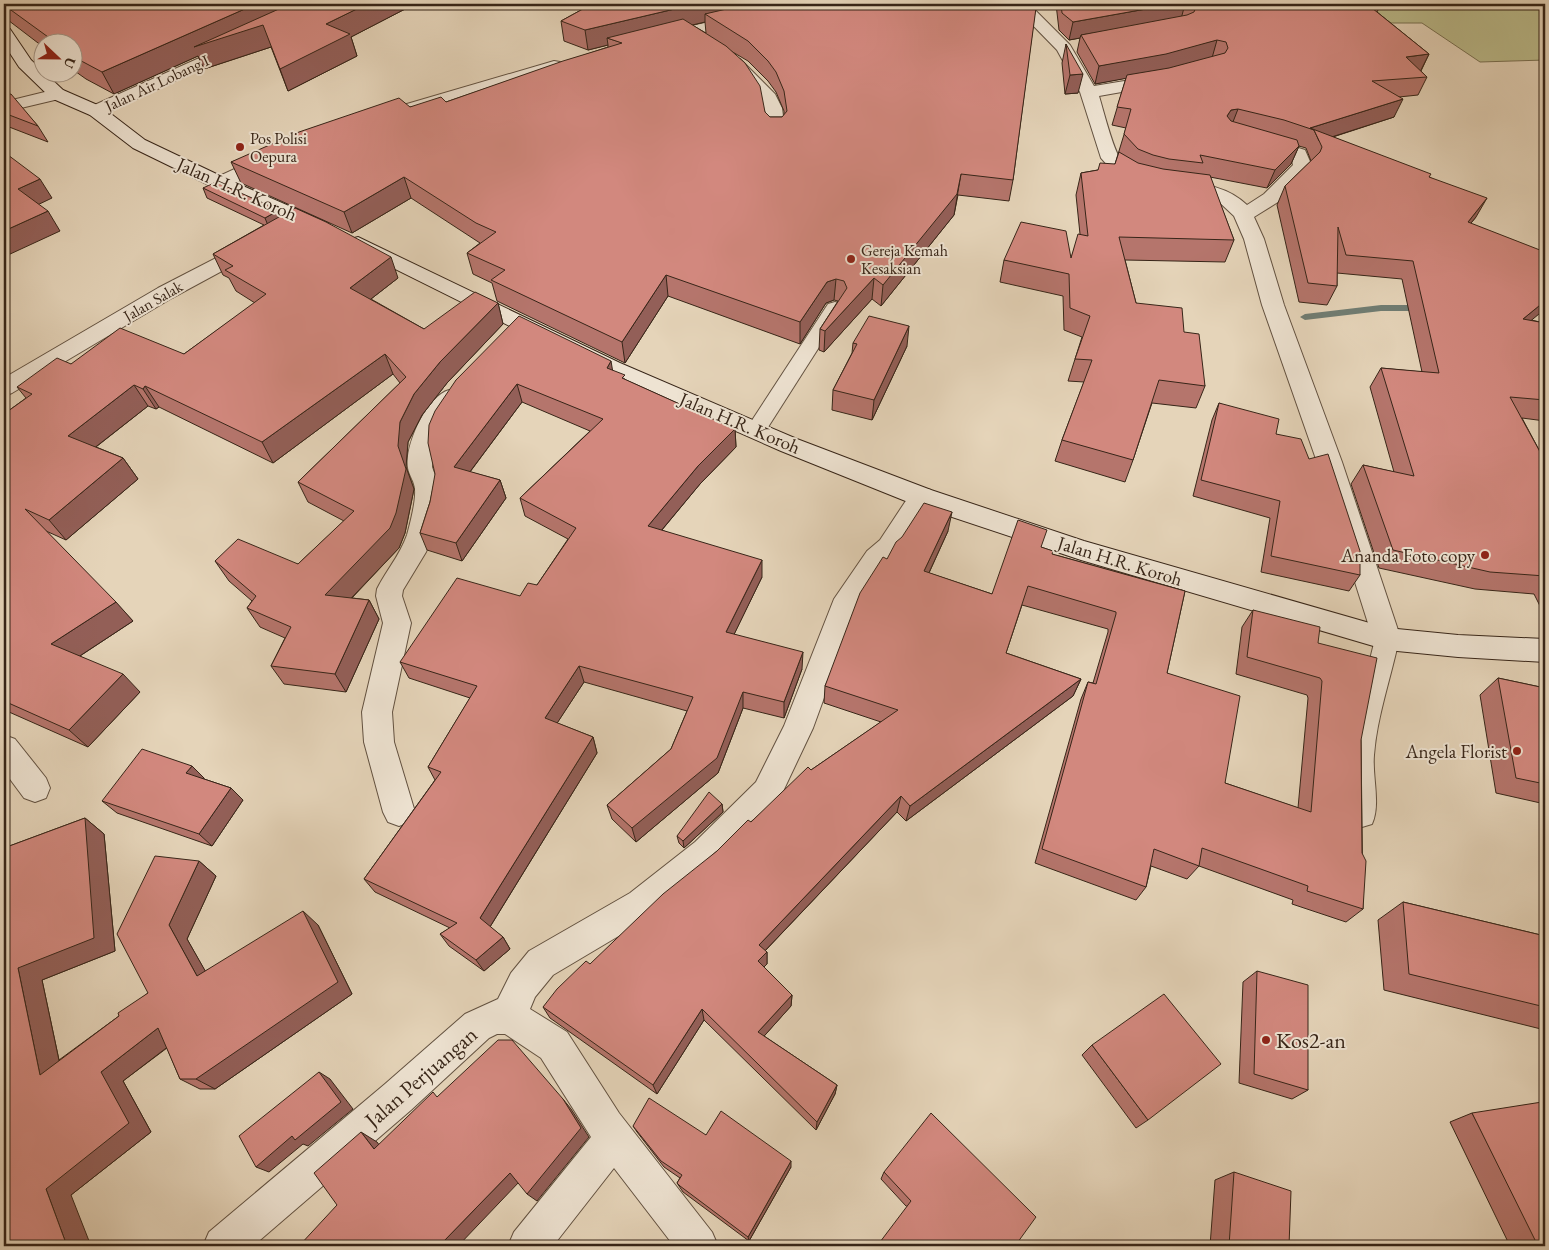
<svg xmlns="http://www.w3.org/2000/svg" width="1549" height="1250" font-family="'EB Garamond',serif">
<rect width="100%" height="100%" fill="#e5d4b9"/>
<filter id="stains"><feTurbulence type="fractalNoise" baseFrequency=".004" numOctaves="4"/><feColorMatrix values="0 0 0 0 .2 0 0 0 0 .09 0 0 0 0 .02 0 0 0 .5 -.17"/></filter>
<radialGradient id="worn" r=".72"><stop offset=".6" stop-color="#630" stop-opacity="0"/><stop offset="1" stop-color="#630" stop-opacity=".3"/></radialGradient>
<polygon fill="#bbbb8b" stroke="#797052" points="1314,4 1545,4 1545,60 1480,62 1422,23 1365,23"/>
<g fill="none" stroke-linecap="round" stroke-linejoin="round">
<polygon fill="#707d73" fill-rule="evenodd" points="1381,305 1424,305 1429,308 1424,311 1381,311 1305,320 1300,317 1305,314"/>
<defs>
<g id="service">
<polygon points="835,302 842,304 844,308 763,435 756,437 749,435 746,430 749,425 828,304"/>
<path d="M 1387,629 L 1395,632 L 1399,639 C 1391,678 1377,716 1374,755 C 1372,777 1381,804 1372,824 L 1362,827 L 1352,824 L 1349,815 L 1348,763 L 1350,741 L 1375,639 L 1379,632 Z"/>
</g>
<g id="minor">
<polygon points="787,4 811,4 808,7 763,20 663,42 657,40 655,37 657,34"/>
<path d="M 1012,4 L 1029,4 L 1070,45 L 1094,86 L 1161,75 L 1167,76 L 1169,80 L 1167,84 L 1099,96 C 1103,109 1113,149 1120,158 C 1148,194 1209,168 1247,205 L 1264,194 L 1293,165 L 1291,157 L 1255,146 L 1252,142 L 1255,138 L 1261,137 L 1267,138 L 1305,150 L 1312,166 L 1310,170 L 1278,202 L 1254,217 L 1264,239 L 1284,305 L 1342,462 L 1401,639 L 1397,647 L 1387,650 L 1377,647 L 1373,639 L 1317,462 L 1262,305 L 1244,239 L 1234,216 L 1218,201 L 1205,195 L 1156,189 L 1132,183 L 1116,175 L 1101,158 L 1080,92 L 1057,50 Z"/>
<path d="M 734,58 L 740,59 L 775,94 L 782,108 L 785,132 L 782,136 L 776,137 L 770,136 C 762,125 767,109 759,98 C 751,84 735,76 726,63 L 728,59 Z"/>
<polygon points="554,61 560,62 562,66 560,70 412,114 406,115 400,114 397,110 400,106"/>
<polygon points="57,89 63,90 66,94 63,98 4,112 4,102"/>
<polygon points="271,152 278,154 280,158 278,162 227,187 220,189 213,187 211,183 213,179"/>
<polygon points="252,241 259,243 262,247 259,251 172,298 12,393 4,396 4,378 158,288 245,243"/>
<path d="M 449,390 L 457,392 L 461,398 L 445,419 L 434,443 L 432,467 L 440,489 L 433,534 L 426,552 L 403,590 L 402,596 L 411,623 L 392,712 L 394,742 L 415,812 L 410,822 L 399,826 L 388,822 L 383,812 L 364,742 L 362,712 L 383,623 L 376,596 L 377,589 C 386,571 400,555 407,535 C 410,524 416,501 415,490 C 415,482 409,475 408,468 C 404,446 427,396 449,390 Z"/>
<polygon points="922,488 931,490 935,497 898,554 885,565 856,610 813,728 778,802 717,864 654,915 553,975 535,997 530,1009 567,1032 619,1113 712,1232 718,1246 674,1246 614,1168 553,1246 508,1246 514,1232 591,1137 541,1058 505,1034 497,1034 489,1038 411,1110 253,1246 203,1246 209,1232 385,1084 465,1014 498,999 511,973 529,951 630,893 695,842 756,782 784,726 834,599 867,551 880,540 913,490"/>
<polygon points="4,735 15,739 46,778 50,788 46,798 35,802 24,798 4,771"/>
</g>
<polygon id="tertiary" points="235,42 241,44 243,47 241,50 102,115 96,116 90,115 87,111 90,107"/>
<g id="secondary">
<polygon points="4,27 10,29 31,60 63,90 102,107 145,140 227,179 328,223 331,227 328,231 321,233 314,231 213,187 133,148 90,115 51,98 19,67 4,44"/>
<polygon points="358,237 620,363 797,439 931,490 1084,541 1387,628 1458,635 1545,639 1545,662 1458,657 1387,650 1081,560 913,504 781,451 604,373 351,247 348,243 351,239"/>
</g>
</defs>
<use href="#service" stroke="#625140" stroke-width="2"/>
<use href="#minor" stroke="#625140" stroke-width="2"/>
<use href="#tertiary" stroke="#625140" stroke-width="2"/>
<use href="#secondary" stroke="#372518" stroke-width="2"/>
<use href="#service" fill="#eee3d2" fill-rule="evenodd"/>
<use href="#minor" fill="#eee3d2" fill-rule="evenodd"/>
<use href="#tertiary" fill="#eee3d2" fill-rule="evenodd"/>
<use href="#secondary" fill="#eee3d2" fill-rule="evenodd"/>
</g>
<g fill="#b5756c" stroke="#372518" fill-rule="evenodd">
<polygon points="4,4 407,8 351,37 357,56 288,91 271,47 204,69 198,56 114,94 86,79 72,69 72,42 42,42 42,46 4,17"/>
<path d="M 592,4 L 1036,4 L 1013,180 L 1009,201 L 958,195 L 954,215 L 881,306 L 872,299 L 824,352 L 819,350 L 820,329 L 838,301 L 834,300 L 826,303 L 800,344 L 668,296 L 625,363 L 497,301 L 492,283 L 473,274 L 467,253 L 480,243 L 411,198 L 352,233 L 241,183 L 231,162 L 410,107 L 446,102 L 608,47 L 608,45 L 588,50 L 564,41 L 561,21 ZM 705,22 L 706,33 L 692,25 ZM 731,51 L 748,61 L 768,81 L 776,92 L 784,111 L 784,115 L 782,117 L 770,117 L 765,112 Z"/>
<polygon points="1056,4 1381,4 1377,12 1429,54 1421,71 1427,77 1418,95 1399,97 1394,117 1333,137 1430,177 1476,217 1471,223 1531,320 1545,323 1545,421 1522,418 1545,461 1545,612 1543,612 1534,594 1475,589 1379,568 1351,484 1363,465 1394,472 1370,387 1381,368 1422,372 1402,279 1337,273 1337,286 1327,305 1299,302 1277,205 1285,186 1311,161 1306,148 1299,146 1291,164 1267,188 1210,177 1234,240 1225,262 1125,260 1136,303 1184,332 1205,386 1196,408 1152,403 1133,460 1125,482 1055,461 1062,440 1084,382 1068,381 1082,337 1064,330 1063,296 1000,282 1004,260 1071,258 1080,234 1076,195 1081,173 1098,170 1115,164 1126,128 1112,125 1126,78 1095,84 1077,52 1080,38 1069,40 1059,30"/>
<polygon points="1066,44 1078,93 1065,94 1062,63"/>
<polygon points="4,85 9,94 38,126 48,142 4,125"/>
<polygon points="203,188 281,216 398,278 371,299 424,329 498,303 503,324 447,383 422,415 408,442 406,467 414,489 405,533 399,548 352,598 369,600 379,619 346,692 284,684 271,666 285,638 260,627 247,608 252,601 229,581 215,561 298,564 344,521 308,502 298,482 400,383 393,374 273,463 159,407 156,409 148,406 96,447 123,458 138,479 66,540 46,531 133,621 80,656 140,692 88,747 9,712 4,716 4,414 26,398 17,387 71,364 184,354 255,303 236,291 229,278 223,275 213,254 264,225 207,198"/>
<polygon points="853,343 907,346 872,420 832,410 833,390 852,353"/>
<polygon points="612,370 626,380 735,429 736,447 700,484 662,530 762,577 734,634 802,669 784,718 743,708 718,773 636,842 612,819 607,805 671,749 687,711 584,682 557,723 593,737 597,753 490,927 503,937 510,949 484,971 449,946 440,934 450,928 375,892 364,879 435,780 428,767 470,698 409,678 400,662 520,596 537,585 568,539 525,516 520,498 590,431 522,402 470,472 500,480 506,498 462,561 427,550 420,533 430,502 456,380"/>
<polygon points="1219,403 1276,434 1309,459 1360,575 1349,591 1261,572 1270,518 1193,496 1212,420"/>
<polygon points="948,531 929,573 992,594 1041,547 1052,554 1185,591 1167,673 1225,783 1298,808 1308,698 1307,695 1236,674 1242,627 1253,610 1318,643 1361,740 1363,909 1346,922 1292,904 1293,900 1199,866 1187,879 1151,866 1146,887 1136,900 1035,863 1081,699 1088,682 1093,683 1108,632 1108,629 1022,605 1006,653 1081,679 1073,696 906,821 897,812 765,951 767,952 767,964 764,967 792,995 791,1006 764,1036 837,1085 835,1094 816,1130 704,1020 657,1094 550,1018 543,1007 717,851 811,770 881,722 824,703 825,686 887,559"/>
<polygon points="1498,678 1545,688 1545,804 1496,793 1480,695"/>
<polygon points="204,778 204,779 231,788 243,800 212,846 117,813 102,801"/>
<polygon points="722,804 723,812 684,848 679,843 677,836"/>
<polygon points="85,818 104,834 115,951 42,980 59,1060 119,1016 148,993 199,861 216,876 187,939 205,971 318,925 352,994 215,1089 200,1089 180,1079 167,1048 123,1081 151,1132 71,1195 4,1246 4,848"/>
<polygon points="1403,902 1545,936 1545,1030 1384,990 1378,920"/>
<polygon points="1257,971 1308,1090 1292,1099 1239,1083 1243,982"/>
<polygon points="1092,1045 1148,1120 1136,1128 1082,1055"/>
<polygon points="1472,1113 1545,1246 1510,1246 1450,1122"/>
<polygon points="633,1126 706,1135 791,1167 749,1241 683,1192 677,1183 680,1178 664,1167 637,1132"/>
<polygon points="884,1172 1015,1246 906,1206 881,1179"/>
<polygon points="1234,1172 1289,1246 1210,1246 1215,1180"/>
</g>
<g fill="#935f58" stroke="#372518">
<polygon points="256,4 311,4 271,47 204,69 198,56 114,94 102,72"/>
<polygon points="367,4 406,4 407,8 351,37 357,56 288,91 280,69 326,24"/>
<polygon points="696,4 779,4 705,14 705,22 620,42 607,38 608,45 588,50 585,30"/>
<polygon points="1174,4 1185,4 1181,19 1081,35 1080,38 1069,40 1073,22"/>
<polygon points="1217,40 1212,58 1161,72 1095,84 1099,66"/>
<polygon points="1429,54 1420,72 1406,57"/>
<polygon points="1083,74 1078,93 1065,94 1070,75"/>
<polygon points="4,85 11,98 4,100"/>
<polygon points="1403,99 1394,117 1319,141 1314,130 1310,128"/>
<polygon points="1238,109 1231,127 1227,116 1231,110"/>
<polygon points="1299,146 1291,164 1267,188 1275,170"/>
<polygon points="961,174 954,215 881,306 883,285"/>
<polygon points="404,177 411,198 352,233 344,212"/>
<polygon points="40,179 52,198 31,208 18,189"/>
<polygon points="1487,198 1476,217 1457,240 1468,222"/>
<polygon points="279,210 283,220 269,228 265,218"/>
<polygon points="48,211 60,231 8,255 4,249 4,231"/>
<polygon points="391,257 398,278 358,309 350,288"/>
<polygon points="666,275 668,296 625,363 622,342"/>
<polygon points="874,278 872,299 824,352 825,331"/>
<polygon points="836,279 834,300 826,303 800,344 800,322 827,282"/>
<polygon points="1545,301 1545,309 1510,338 1523,319"/>
<polygon points="498,303 503,324 447,383 422,415 408,442 406,467 414,489 405,533 399,548 336,614 325,595 400,422 414,394 440,362"/>
<polygon points="909,326 907,346 872,420 874,400"/>
<polygon points="385,354 393,374 273,463 262,442"/>
<polygon points="611,361 614,379 607,368"/>
<polygon points="517,384 522,402 460,485 454,467"/>
<polygon points="134,385 148,406 84,456 68,436"/>
<polygon points="145,386 159,407 156,409 143,389"/>
<polygon points="735,429 736,447 700,484 650,544 648,526 698,466"/>
<polygon points="123,458 138,479 66,540 49,520"/>
<polygon points="500,480 506,498 462,561 456,543"/>
<polygon points="952,512 948,531 921,590 924,571"/>
<polygon points="762,560 762,577 727,649 726,632"/>
<polygon points="369,600 379,619 346,692 335,674"/>
<polygon points="116,602 133,621 69,663 51,644"/>
<polygon points="803,652 802,669 784,718 784,702"/>
<polygon points="579,666 584,682 550,734 545,718"/>
<polygon points="123,674 140,692 88,747 69,730"/>
<polygon points="1081,679 1073,696 906,821 910,806"/>
<polygon points="743,692 743,708 718,773 636,842 632,828"/>
<polygon points="4,707 9,712 4,716"/>
<polygon points="593,737 597,753 488,930 480,918"/>
<polygon points="192,766 204,778 199,786 186,773"/>
<polygon points="231,788 243,800 212,846 199,834"/>
<polygon points="901,796 897,812 759,957 759,945"/>
<polygon points="722,804 723,812 684,848 683,841"/>
<polygon points="85,818 104,834 115,951 42,980 64,1084 40,1075 18,968"/>
<polygon points="199,861 216,876 187,939 215,988 197,976 169,925"/>
<polygon points="303,911 318,925 352,994 215,1089 196,1079"/>
<polygon points="503,937 510,949 484,971 476,960"/>
<polygon points="767,952 767,964 758,973 758,961"/>
<polygon points="792,995 791,1006 758,1043 758,1032"/>
<polygon points="702,1009 704,1020 657,1094 653,1085"/>
<polygon points="158,1028 178,1039 123,1081 151,1132 71,1195 91,1246 67,1246 46,1189 101,1072"/>
<polygon points="319,1072 330,1079 353,1109 308,1146 303,1144 269,1172 256,1167"/>
<polygon points="837,1085 835,1094 816,1130 817,1122"/>
<polygon points="563,1099 571,1109 589,1137 537,1201 527,1194"/>
<polygon points="361,1132 377,1142 389,1158 374,1149"/>
<polygon points="791,1161 791,1167 749,1241 748,1237"/>
<polygon points="510,1173 520,1181 458,1246 446,1246 443,1242"/>
</g>
<g fill="#d2887e" stroke="#372518">
<polygon points="4,4 256,4 102,72 72,56 72,42 55,42 4,5"/>
<polygon points="290,4 367,4 326,24 350,34 280,69 263,25 194,47"/>
<polygon points="592,4 696,4 585,30 561,21"/>
<polygon points="748,4 1032,4 1036,8 1013,180 961,174 957,194 883,285 874,278 825,331 820,329 847,288 844,281 836,279 827,282 800,322 666,275 622,342 491,280 505,270 467,253 496,232 476,223 404,177 344,212 231,162 299,132 399,98 410,107 441,97 446,102 563,61 622,43 607,38 683,19 726,46 745,63 760,86 765,112 770,117 782,117 787,111 784,91 776,72 768,61 748,41 705,14"/>
<polygon points="1061,4 1174,4 1073,22 1062,13"/>
<polygon points="1193,4 1367,4 1429,54 1406,57 1427,77 1372,81 1403,99 1310,128 1431,174 1429,177 1487,198 1468,222 1545,252 1545,301 1523,319 1545,323 1545,400 1510,397 1545,461 1545,576 1490,572 1393,550 1363,465 1414,476 1381,368 1439,373 1413,261 1346,255 1338,227 1337,286 1308,283 1285,186 1320,152 1322,147 1314,130 1284,120 1238,109 1231,110 1227,116 1231,121 1297,140 1299,146 1275,170 1200,155 1203,163 1169,159 1153,155 1138,149 1124,134 1131,109 1117,107 1127,75 1169,68 1225,53 1228,48 1226,42 1217,40 1166,54 1099,66 1081,35 1187,15 1194,12 1196,7"/>
<polygon points="1066,44 1083,74 1070,75"/>
<polygon points="11,94 38,126 4,113 4,95"/>
<polygon points="4,152 40,179 18,189 48,211 4,231"/>
<polygon points="1119,152 1138,163 1163,169 1210,175 1234,240 1119,237 1136,303 1182,308 1184,332 1199,334 1205,386 1159,380 1133,460 1062,440 1092,360 1075,359 1090,316 1070,308 1069,274 1004,260 1021,222 1066,231 1071,258 1078,234 1088,236 1081,173 1098,170 1100,163 1115,164"/>
<polygon points="216,182 279,210 265,218 203,188"/>
<polygon points="295,208 326,222 391,257 350,288 424,329 475,292 498,303 440,362 414,394 400,422 398,446 406,469 396,513 390,528 325,595 369,600 335,674 271,666 291,627 247,608 256,596 215,561 238,539 298,564 354,511 298,482 406,377 385,354 262,442 145,386 143,389 134,385 68,436 123,458 49,520 25,509 116,602 51,644 123,674 69,730 4,701 4,414 32,394 17,387 57,358 71,364 120,328 184,354 266,294 225,270 233,266 213,254"/>
<polygon points="519,316 611,361 607,368 625,375 622,378 735,429 698,466 648,526 762,560 726,632 803,652 784,702 743,692 717,758 632,828 607,805 671,749 693,697 579,666 545,718 593,737 480,918 503,937 476,960 440,934 457,923 364,879 441,772 428,767 477,686 400,662 457,578 520,596 528,583 537,585 576,528 520,498 603,419 517,384 454,467 500,480 456,543 420,533 430,502 435,474 428,443 429,425 435,411 456,380"/>
<polygon points="869,316 909,326 874,400 833,390 857,344 853,343"/>
<polygon points="1219,403 1279,419 1276,434 1301,439 1309,459 1328,454 1360,551 1360,575 1271,556 1280,501 1201,480"/>
<polygon points="924,503 952,512 924,571 992,594 1018,520 1047,530 1041,547 1053,551 1052,554 1185,591 1167,673 1240,696 1225,783 1311,812 1322,681 1320,678 1247,657 1253,610 1320,627 1318,643 1377,658 1361,740 1362,853 1366,861 1363,909 1307,891 1308,886 1202,848 1199,866 1154,849 1146,887 1042,849 1088,682 1096,684 1116,614 1116,612 1028,586 1006,653 1081,679 910,806 901,796 759,945 767,952 758,961 792,995 758,1032 837,1085 817,1122 702,1009 653,1085 543,1007 557,989 586,961 590,964 663,894 717,851 748,820 751,822 808,767 811,770 898,710 825,686 860,593 883,557 887,559 896,542 902,537"/>
<polygon points="1498,678 1545,688 1545,784 1516,778"/>
<polygon points="142,749 192,766 186,773 231,788 199,834 102,801"/>
<polygon points="709,792 722,804 683,841 677,836"/>
<polygon points="85,818 94,938 18,968 40,1075 119,1016 118,1013 148,993 117,934 155,856 199,861 169,925 197,976 303,911 338,982 196,1079 180,1079 158,1028 101,1072 129,1123 46,1189 67,1246 4,1246 4,848"/>
<polygon points="1403,902 1545,936 1545,1007 1409,974"/>
<polygon points="1257,971 1308,985 1308,1090 1254,1074"/>
<polygon points="1164,994 1221,1064 1148,1120 1092,1045"/>
<polygon points="498,1040 512,1040 563,1099 581,1128 527,1194 510,1173 443,1242 446,1246 299,1246 337,1205 314,1173 361,1132 374,1149 433,1092 437,1097"/>
<polygon points="319,1072 341,1102 295,1140 292,1136 256,1167 239,1136"/>
<polygon points="649,1098 706,1135 721,1111 791,1161 748,1237 680,1186 677,1183 682,1175 661,1161 633,1126"/>
<polygon points="1542,1102 1545,1108 1545,1246 1538,1246 1472,1113"/>
<polygon points="931,1113 1036,1217 1015,1246 877,1246 911,1201 884,1172"/>
<polygon points="1234,1172 1291,1191 1289,1246 1229,1246"/>
</g>
<g fill="#8f2418" stroke="#eee3d2" stroke-width="2">
<circle cx="240" cy="147" r="5"/>
<circle cx="851" cy="259" r="5"/>
<circle cx="1485" cy="555" r="5"/>
<circle cx="1517" cy="751" r="5"/>
<circle cx="1266" cy="1040" r="5"/>
</g>
<g text-anchor="middle" dominant-baseline="central" stroke-width="4" stroke-linejoin="round" paint-order="stroke">
<g font-size="16" fill="#372518" stroke="#eee3d2">
<text transform="translate(157 83) rotate(-25)">Jalan Air Lobang I</text>
<text transform="translate(153 301) rotate(-30)">Jalan Salak</text>
</g>
<g font-size="16" fill="#372518" stroke="#eee3d2" text-anchor="start">
<text x="250" y="138">Pos Polisi<tspan x="250" dy="18">Oepura</tspan></text>
<text x="861" y="250">Gereja Kemah<tspan x="861" dy="18">Kesaksian</tspan></text>
</g>
<g font-size="19" fill="#372518" stroke="#eee3d2">
<text transform="translate(237 189) rotate(24)">Jalan H.R. Koroh</text>
<text transform="translate(740 423) rotate(23)">Jalan H.R. Koroh</text>
<text transform="translate(1120 561) rotate(17)">Jalan H.R. Koroh</text>
</g>
<g font-size="19" fill="#372518" stroke="#eee3d2" text-anchor="end">
<text x="1475" y="555">Ananda Foto copy</text>
<text x="1507" y="751">Angela Florist</text>
</g>
<g font-size="22" fill="#372518" stroke="#eee3d2" text-anchor="start">
<text x="1276" y="1040">Kos2-an</text>
</g>
<g font-size="22" fill="#372518" stroke="#eee3d2">
<text transform="translate(421 1077) rotate(-41)">Jalan Perjuangan</text>
</g>
</g>
<rect width="1549" height="1250" fill="none" stroke="#e5d4b9" stroke-width="20"/>
<rect x="5" y="5" width="1539" height="1240" fill="none" stroke="#372518" stroke-width="2.5"/>
<rect x="10" y="10" width="1529" height="1230" fill="none" stroke="#372518"/>
<g transform="translate(58 58) rotate(112)"><circle r="24" fill="#eee3d2" stroke="#a59788"/>
<path d="M0-4L9 19L0 12L-9 19Z" fill="#8f2418"/>
<text y="-8" font-size="14" font-weight="bold" text-anchor="middle" fill="#372518">U</text>
</g>
<rect width="100%" height="100%" filter="url(#stains)"/>
<rect width="100%" height="100%" fill="url(#worn)"/>
</svg>
